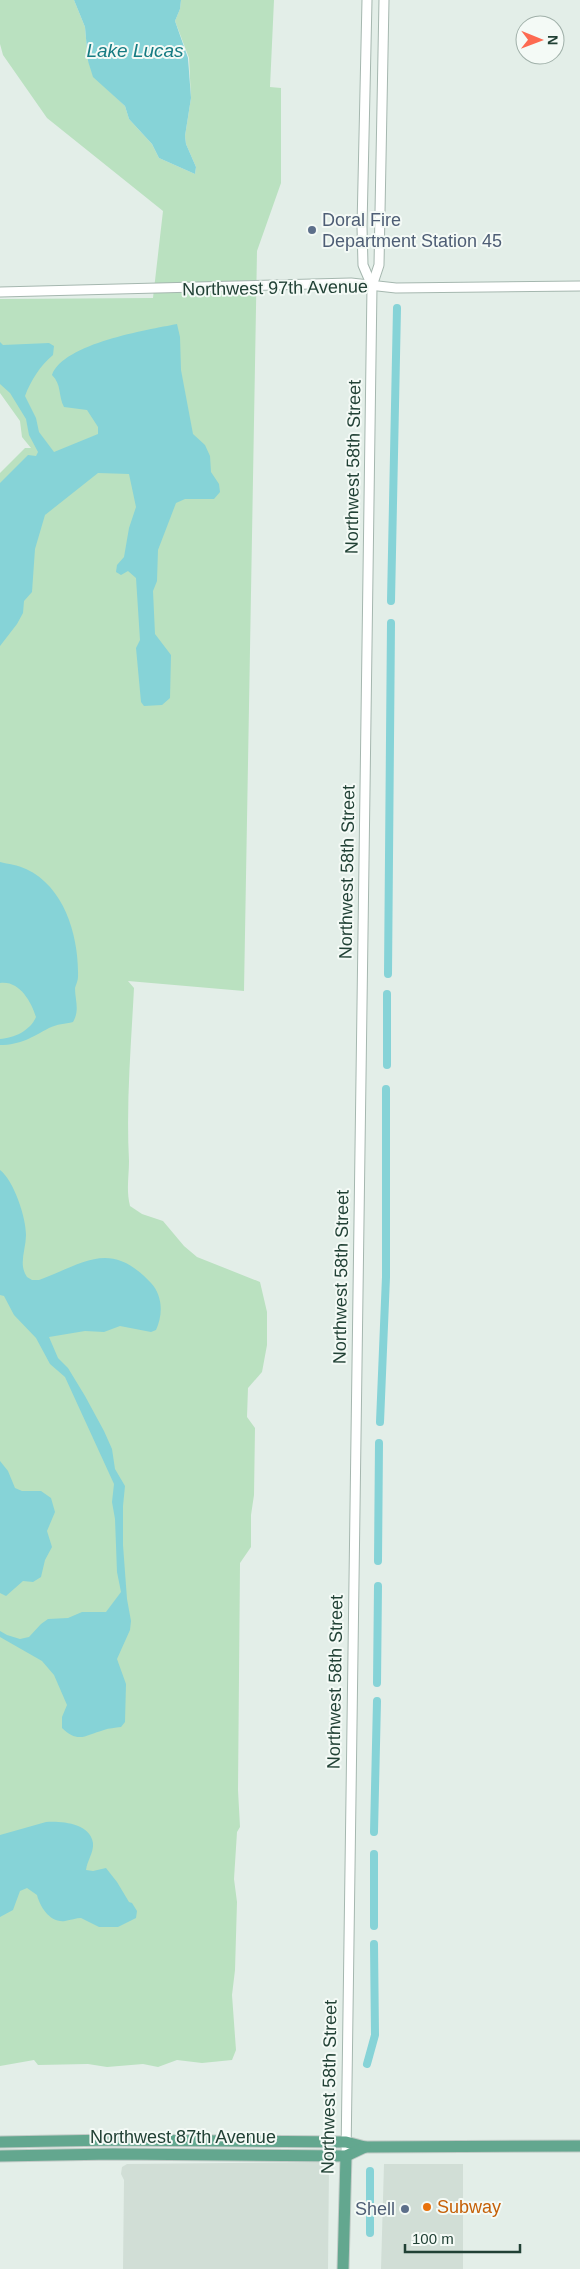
<svg xmlns="http://www.w3.org/2000/svg" width="580" height="2269" font-family="Helvetica,sans-serif">
<rect width="100%" height="100%" fill="#e3eee8"/>
<g fill="#d1ded6">
<polygon points="323,2162 327,2163 329,2167 328,2269 123,2269 124,2180 121,2174 122,2167 127,2164"/>
<polygon points="384,2164 463,2164 463,2269 381,2269"/>
</g>
<path fill="#bae1c0" d="M 0,0 L 74,0 L 85,27 L 88,61 L 106,88 L 125,106 L 129,119 L 152,144 L 159,158 L 195,174 L 196,167 L 186,144 L 185,136 L 191,98 L 189,58 L 175,21 L 180,9 L 181,0 L 274,0 L 270,87 L 281,88 L 281,183 L 257,251 L 244,991 L 128,981 L 134,988 C 131,1046 126,1103 129,1161 C 129,1177 126,1189 130,1206 L 142,1214 L 163,1221 L 184,1246 L 197,1257 L 260,1282 L 267,1312 L 267,1345 L 262,1372 L 248,1388 L 247,1417 L 255,1428 L 254,1495 L 251,1515 L 251,1547 L 240,1563 L 238,1790 L 240,1827 L 237,1832 L 234,1879 L 237,1902 L 235,1970 L 232,1995 L 236,2050 L 232,2060 L 202,2063 L 177,2060 L 158,2067 L 143,2064 L 107,2067 L 88,2064 L 38,2065 L 34,2060 L 0,2066 L 0,473 L 25,448 L 31,448 L 22,437 L 20,421 L 0,393 L 0,299 L 153,298 L 163,211 L 47,118 L 3,55 L 0,44 Z"/>
<g fill="#86d3d7">
<polygon points="74,0 181,0 180,9 175,21 188,58 191,98 185,136 186,144 196,167 195,174 159,158 152,144 129,119 125,106 93,77 88,61 85,27"/>
<path d="M 177,324 L 180,337 L 181,370 L 193,434 L 205,445 L 210,456 L 211,472 L 219,484 L 220,492 L 214,499 L 185,499 L 176,503 L 158,550 L 157,581 L 153,591 L 155,634 L 171,655 L 170,698 L 162,705 L 144,706 L 141,702 L 136,648 L 140,640 L 136,578 L 128,571 L 121,575 L 116,572 L 117,565 L 124,557 L 129,528 L 136,507 L 129,474 L 98,473 L 45,515 L 35,549 L 32,592 L 24,601 L 23,613 L 17,624 L 0,646 L 0,483 L 28,455 L 36,456 L 38,452 L 29,435 L 26,419 L 10,393 L 0,384 L 0,342 L 3,345 L 49,343 L 54,346 L 53,355 C 40,366 31,380 25,396 L 36,418 L 39,432 L 54,452 L 98,434 L 98,427 L 87,410 L 64,407 C 58,396 62,385 52,375 C 64,343 147,330 177,324 Z"/>
<path d="M 0,862 C 8,864 18,865 26,869 C 65,887 79,937 78,977 C 78,981 76,984 75,988 C 75,1000 80,1010 73,1022 C 65,1024 57,1024 49,1028 C 32,1037 21,1045 0,1045 L 0,1039 C 14,1038 30,1031 36,1017 C 31,1001 19,980 0,983 Z"/>
<path d="M 0,1170 C 14,1181 26,1217 26,1235 C 26,1250 18,1264 27,1277 L 32,1280 L 39,1280 C 85,1263 110,1239 151,1283 C 163,1296 163,1315 156,1330 L 151,1332 L 120,1326 L 104,1332 L 85,1331 L 49,1337 L 58,1358 L 68,1368 L 85,1396 L 104,1431 L 112,1449 L 115,1469 L 125,1486 L 123,1506 L 123,1545 L 127,1599 L 131,1621 L 130,1630 L 117,1659 L 126,1684 L 125,1722 L 121,1727 C 115,1728 109,1728 104,1730 C 86,1735 78,1744 62,1728 L 62,1717 L 67,1705 L 54,1675 L 42,1661 L 0,1637 L 0,1631 L 7,1635 L 20,1639 L 29,1637 L 41,1624 L 48,1619 L 68,1618 L 82,1612 L 106,1612 L 121,1592 L 117,1572 L 115,1519 L 112,1502 L 114,1484 L 65,1377 L 50,1364 L 36,1338 L 14,1315 L 4,1296 L 0,1295 Z"/>
<polygon points="0,1461 8,1471 15,1488 22,1491 41,1491 51,1498 55,1512 47,1531 52,1547 45,1560 41,1577 33,1582 23,1581 6,1596 0,1593"/>
<path d="M 46,1822 C 61,1821 90,1823 93,1843 C 94,1852 87,1861 86,1870 L 93,1871 L 106,1868 L 117,1882 L 129,1902 L 132,1903 L 137,1911 L 136,1918 L 118,1927 L 99,1927 L 81,1918 C 76,1918 71,1920 65,1921 C 50,1923 40,1907 37,1895 L 27,1888 L 20,1891 L 13,1910 L 0,1917 L 0,1835 Z"/>
</g>
<g fill="none" stroke-linecap="round" stroke-linejoin="round">
<g stroke="#86d3d7" stroke-width="8">
<polyline points="391,601 397,308"/>
<polyline points="388,974 391,623"/>
<polyline points="387,1065 387,994"/>
<polyline points="380,1422 386,1277 386,1089"/>
<polyline points="378,1561 379,1443"/>
<polyline points="377,1683 378,1586"/>
<polyline points="374,1832 377,1701"/>
<polyline points="374,1926 374,1854"/>
<polyline points="367,2064 375,2035 374,1944"/>
<polyline points="370,2233 370,2171"/>
</g>
<defs>
<g id="minor">
<polyline points="367,0 362,227 363,265 372,286"/>
<polyline points="0,292 351,283 396,288 580,286"/>
<polyline points="346,2156 372,286 379,265 384,0"/>
</g>
<g id="major">
<polyline points="0,2142 113,2140 346,2142 365,2147 580,2146"/>
<polyline points="0,2156 113,2154 346,2156 365,2147"/>
<polyline points="343,2269 346,2156"/>
</g>
</defs>
<use href="#minor" stroke="#a5b7af" stroke-width="11"/>
<use href="#major" stroke="#c1cac6" stroke-width="13"/>
<use href="#minor" stroke="#fff" stroke-width="9"/>
<use href="#major" stroke="#63a78f" stroke-width="11"/>
</g>
<g fill="#5c6f8a" stroke="#f4faf6" stroke-width="2">
<circle cx="312" cy="230" r="5"/>
<circle cx="405" cy="2209" r="5"/>
</g>
<circle fill="#e8710a" stroke="#f4faf6" stroke-width="2" cx="427" cy="2207" r="5"/>
<g text-anchor="middle" dominant-baseline="central" stroke-width="4" stroke-linejoin="round" paint-order="stroke">
<g font-size="18" fill="#4e5e75" stroke="#f4faf6" text-anchor="start">
<text x="322" y="220">Doral Fire<tspan x="322" dy="21">Department Station 45</tspan></text>
<text x="395" y="2209" text-anchor="end">Shell</text>
</g>
<g font-size="18" fill="#214135" stroke="#f4faf6">
<text transform="translate(275 288) rotate(-1)">Northwest 97th Avenue</text>
<text transform="translate(353 467) rotate(-89)">Northwest 58th Street</text>
<text transform="translate(347 872) rotate(-89)">Northwest 58th Street</text>
<text transform="translate(341 1277) rotate(-89)">Northwest 58th Street</text>
<text transform="translate(335 1682) rotate(-89)">Northwest 58th Street</text>
<text transform="translate(329 2087) rotate(-89)">Northwest 58th Street</text>
<text x="183" y="2137">Northwest 87th Avenue</text>
</g>
<g font-size="18" fill="#c56008" stroke="#f4faf6" text-anchor="start">
<text x="437" y="2207">Subway</text>
</g>
<g font-size="19" font-style="italic" fill="#157b82" stroke="#f4faf6">
<text x="135" y="50">Lake Lucas</text>
</g>
</g>
<g transform="translate(540 40) rotate(91)"><circle r="24" fill="#f4faf6" stroke="#a0b0a9"/>
<path d="M0-4L9 19L0 12L-9 19Z" fill="#fd6a51"/>
<text y="-8" font-size="14" font-weight="bold" text-anchor="middle" fill="#214135">N</text>
</g>
<path d="M405 2244v8h115v-8" fill="none" stroke="#214135" stroke-width="2.5"/>
<text x="412" y="2244" font-size="15" fill="#214135" stroke="#f4faf6" stroke-width="4" paint-order="stroke">100 m</text>
</svg>
